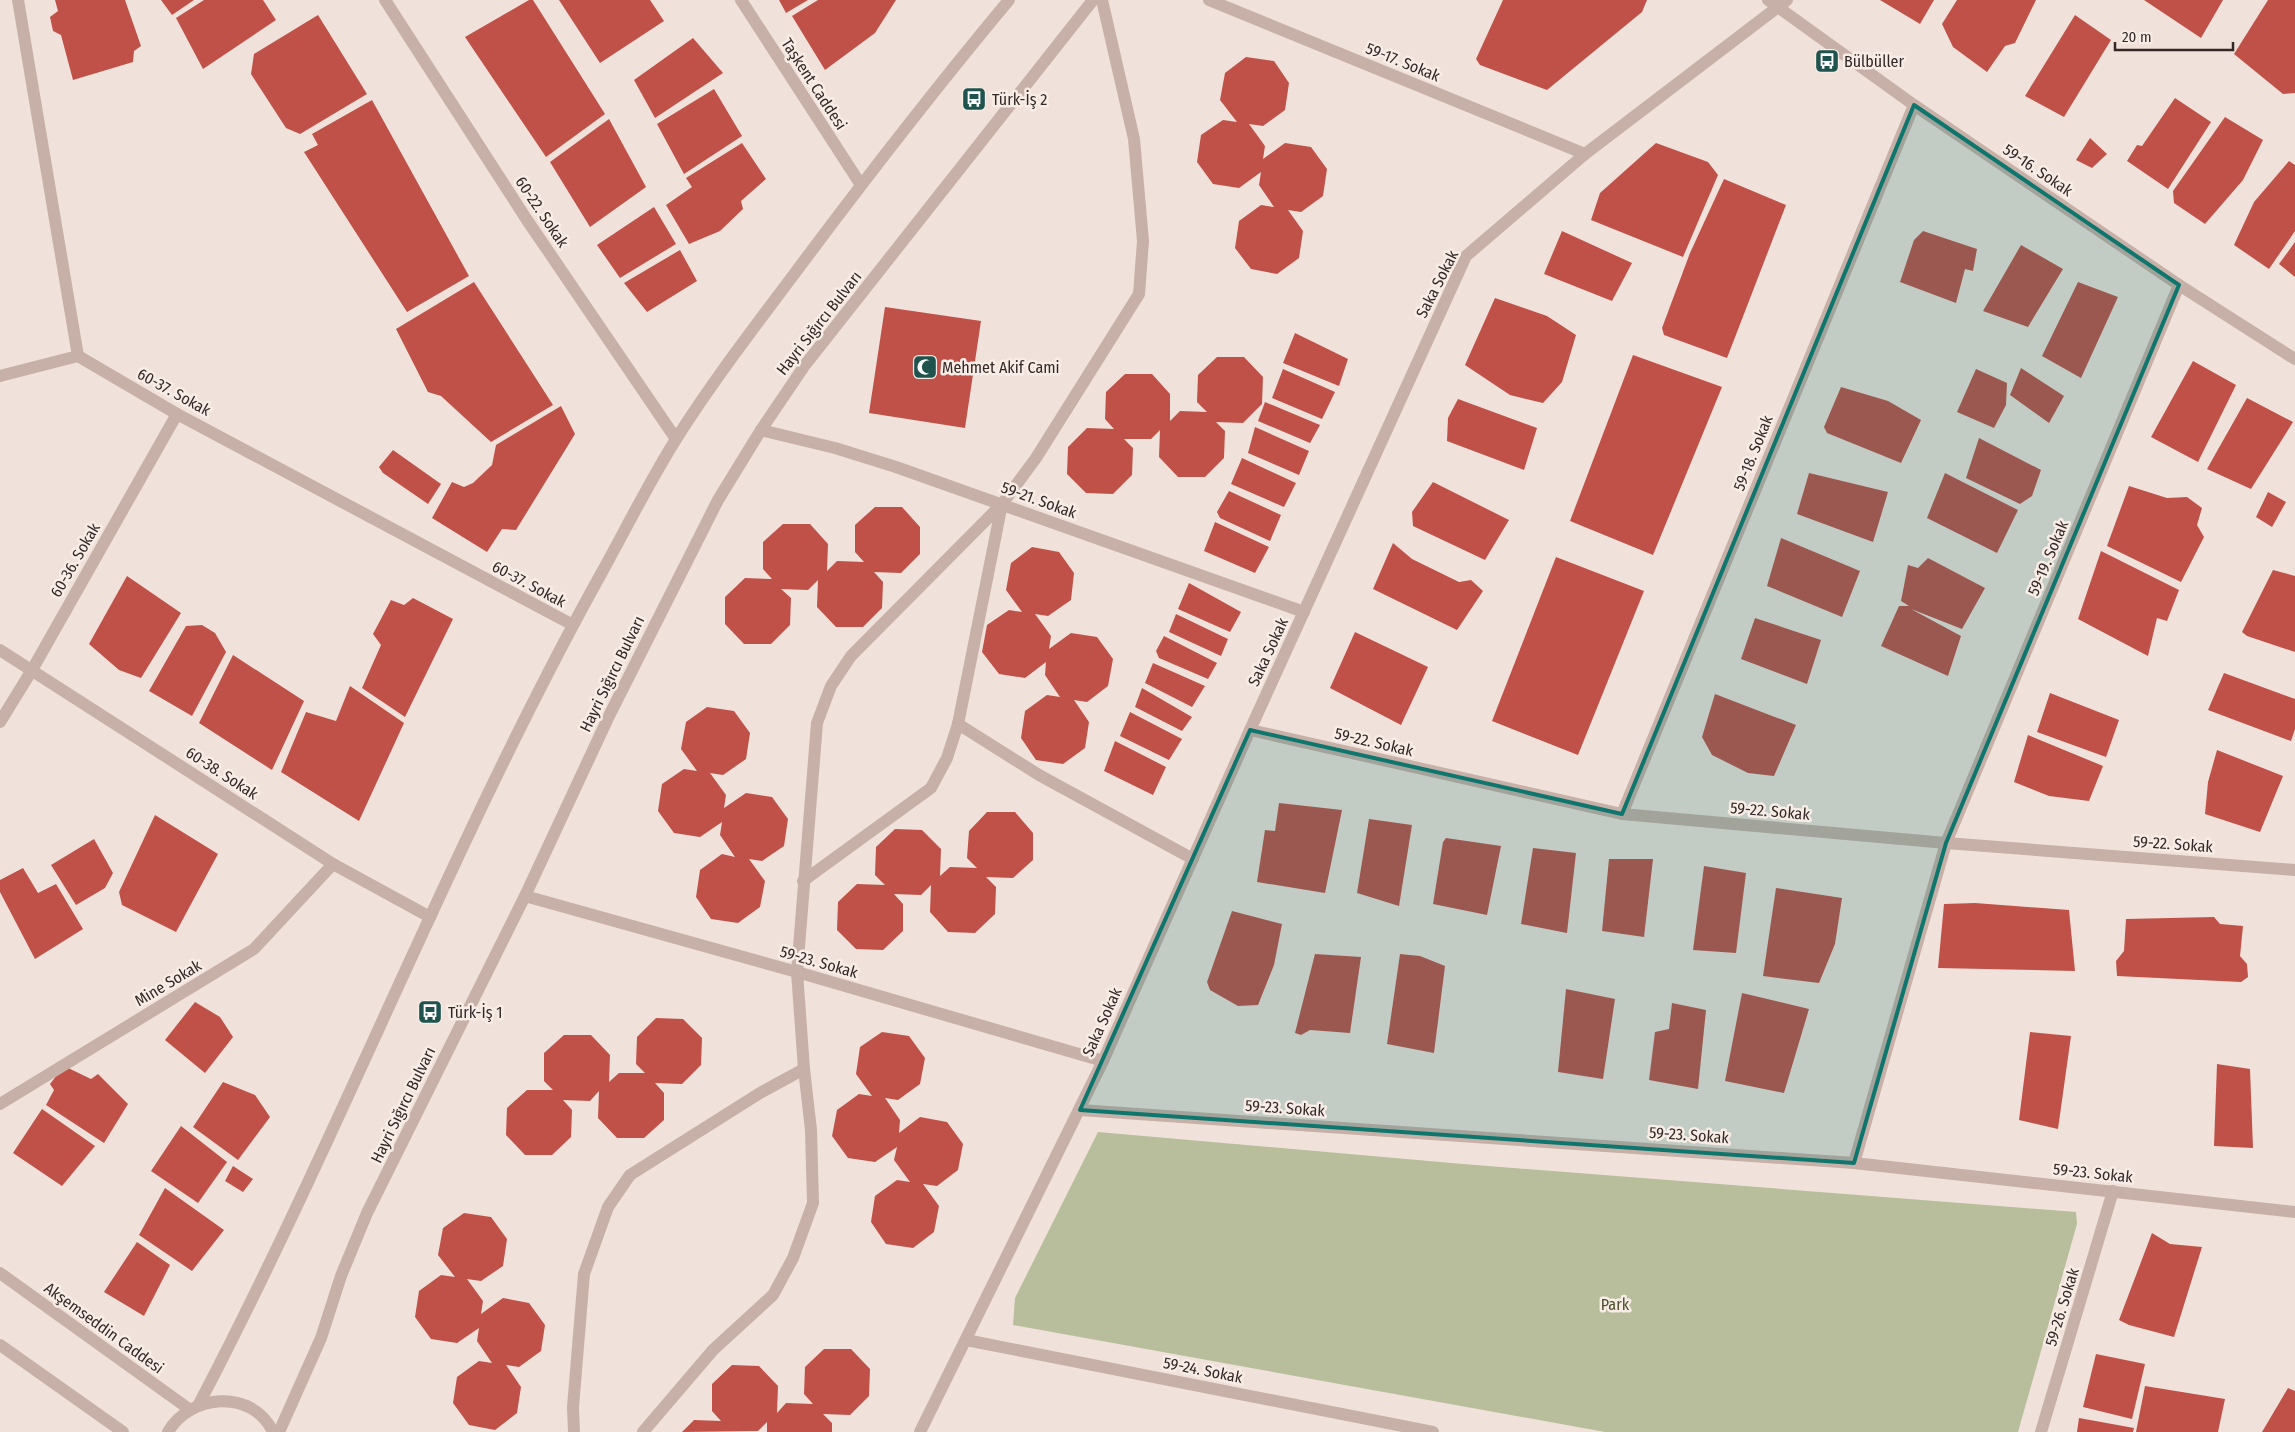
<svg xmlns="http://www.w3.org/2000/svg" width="2295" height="1432" font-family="'Fira Sans Condensed',sans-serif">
<rect width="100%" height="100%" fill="#f0e2da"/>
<polygon fill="#b8be9b" points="1098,1132 1463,1164 2076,1212 2077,1224 2018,1432 1605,1432 1013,1325 1015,1298"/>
<g fill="#bf5149">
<polygon points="55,0 125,0 141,46 134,51 133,62 73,80 61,35 53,31 50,17 58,11"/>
<polygon points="161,0 194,0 172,15"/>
<polygon points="204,0 263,0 276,20 203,69 176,18"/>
<polygon points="529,0 533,0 605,114 546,157 465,37"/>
<polygon points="559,0 650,0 664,21 600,63"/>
<polygon points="779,0 808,0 786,13"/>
<polygon points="818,0 896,0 875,33 825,70 792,16"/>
<polygon points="1503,0 1647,0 1642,12 1547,90 1480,65 1476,59"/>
<polygon points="1880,0 1934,0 1920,24"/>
<polygon points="1957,0 2036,0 2015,43 2005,46 1987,72 1953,47 1942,24"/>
<polygon points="2144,0 2223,0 2201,38"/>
<polygon points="2268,0 2295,0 2295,93 2283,94 2234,54"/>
<polygon points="318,15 367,94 300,134 286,128 251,74 254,54"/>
<polygon points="2075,15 2111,40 2064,117 2025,96"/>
<polygon points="693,38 723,73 655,118 634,80"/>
<polygon points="1246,57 1274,61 1289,83 1285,110 1263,126 1249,124 1265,146 1263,159 1285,143 1311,147 1327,169 1323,196 1301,212 1288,210 1303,231 1299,258 1277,274 1251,269 1235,248 1239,221 1261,205 1274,207 1259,185 1261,172 1239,188 1213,184 1197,162 1201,135 1223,120 1237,122 1220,100 1225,73"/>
<polygon points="714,89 742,136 684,174 657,124"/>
<polygon points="2175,98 2211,122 2168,189 2127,161 2137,145 2142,146"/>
<polygon points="372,100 469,276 407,312 304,152 318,145 312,134"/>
<polygon points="2225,117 2263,140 2243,180 2205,224 2174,203 2173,191"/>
<polygon points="609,119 646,187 590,227 550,162"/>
<polygon points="2090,138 2107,154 2092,168 2076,160"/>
<polygon points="742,143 766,179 741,201 743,209 720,231 689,244 666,205 692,187 686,178"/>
<polygon points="1656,143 1708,162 1718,175 1683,257 1591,220 1600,193"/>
<polygon points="2289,161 2295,165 2295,231 2269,269 2234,245 2254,202"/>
<polygon points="1724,179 1786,205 1727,358 1664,335 1662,328 1690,253"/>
<polygon points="654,207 676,244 620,278 597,245"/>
<polygon points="1562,231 1632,263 1612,301 1544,274"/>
<polygon points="1923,231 1977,249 1973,271 1965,269 1956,303 1900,282 1914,240"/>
<polygon points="2295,242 2295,277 2279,264"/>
<polygon points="2021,245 2063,269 2028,327 1983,311"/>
<polygon points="680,250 697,281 647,312 624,283"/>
<polygon points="474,282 553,405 491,442 441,396 428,392 396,329"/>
<polygon points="2078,282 2118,297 2081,378 2042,356"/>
<polygon points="1495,298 1547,316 1576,335 1562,382 1543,403 1510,395 1465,365"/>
<polygon points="885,307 981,321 965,428 869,413"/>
<polygon points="1295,333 1348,359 1339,386 1283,363"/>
<polygon points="1633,355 1722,387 1653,555 1570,521"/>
<polygon points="1217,357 1244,357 1263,377 1262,404 1243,423 1216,422 1225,431 1224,458 1205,477 1178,477 1159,457 1160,430 1151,439 1124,439 1133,448 1132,475 1113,494 1086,493 1067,474 1068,447 1087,428 1114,429 1105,419 1106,392 1125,374 1152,374 1170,394 1170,421 1180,411 1207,412 1197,402 1198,375"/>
<polygon points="2193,361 2236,385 2198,462 2151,437"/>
<polygon points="2021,368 2064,396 2049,423 2010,395"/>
<polygon points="1283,369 1335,392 1322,419 1272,398"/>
<polygon points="1976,369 2007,383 2006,405 1994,428 1957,412"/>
<polygon points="1841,387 1888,401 1921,420 1901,463 1827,433 1824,427"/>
<polygon points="2247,398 2293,422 2251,489 2207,469"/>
<polygon points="1458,399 1537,428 1524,470 1447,441 1448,418"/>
<polygon points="1265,402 1320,425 1310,443 1258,421"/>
<polygon points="561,406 575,434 516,530 502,529 487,552 432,518 452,482 464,487 473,483 492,465 496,445"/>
<polygon points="1255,427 1309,451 1299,475 1248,453"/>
<polygon points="1979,438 2041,470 2032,496 2020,504 1966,478"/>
<polygon points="393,450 441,484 428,504 383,473 379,467"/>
<polygon points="1242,458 1296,483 1284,507 1231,484"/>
<polygon points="1809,473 1888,492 1873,542 1797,514"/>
<polygon points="1945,473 2018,510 1997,553 1927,518"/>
<polygon points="1433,482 1509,520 1485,560 1413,526 1412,512"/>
<polygon points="2129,486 2167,498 2187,497 2202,508 2197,525 2204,537 2181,582 2107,546"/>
<polygon points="1229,491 1281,515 1270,541 1220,518 1217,512"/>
<polygon points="2268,492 2286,502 2272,527 2256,517"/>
<polygon points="875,507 902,507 920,527 920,554 901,573 874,572 883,582 882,608 863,627 836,627 817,607 818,580 808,590 781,589 791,598 790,625 771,644 744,644 725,624 725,597 745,578 772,579 763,569 763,542 783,524 810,524 828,544 827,571 837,561 864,562 855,552 855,525"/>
<polygon points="1215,522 1269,547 1255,573 1204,551"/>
<polygon points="1781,538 1860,571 1842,617 1767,586"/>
<polygon points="1393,543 1412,559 1459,582 1471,580 1483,591 1457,630 1373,589"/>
<polygon points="1032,547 1059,552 1074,573 1071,600 1048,616 1035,614 1051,636 1049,649 1071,633 1097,637 1113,659 1108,686 1087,702 1074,700 1089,722 1085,748 1063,764 1036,760 1021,738 1025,711 1047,695 1060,697 1045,675 1046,662 1025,678 999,674 982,652 987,625 1009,610 1022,612 1006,590 1011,563"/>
<polygon points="2101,551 2179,590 2167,621 2157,618 2148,656 2078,619"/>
<polygon points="1556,557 1644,591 1578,755 1492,721"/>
<polygon points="1928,558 1985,588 1962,629 1911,609 1961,636 1948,676 1881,646 1899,606 1909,606 1901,601 1908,565 1918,568"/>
<polygon points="2273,570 2295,576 2295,652 2247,636 2242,632"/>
<polygon points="127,576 181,613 141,678 119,670 89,644"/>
<polygon points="1189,583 1241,612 1230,632 1178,609"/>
<polygon points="413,598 453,619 405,717 362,688 381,645 373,634 391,600 404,605"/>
<polygon points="1176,614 1228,639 1221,656 1169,632"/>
<polygon points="1755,618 1821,640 1807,684 1741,659"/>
<polygon points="202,625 215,633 226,652 192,716 149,691 186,626"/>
<polygon points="1355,632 1428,667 1401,725 1330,688"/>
<polygon points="1164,636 1217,663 1208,679 1159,658 1156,651"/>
<polygon points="233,655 304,701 272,770 199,723"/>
<polygon points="1153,663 1205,686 1192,707 1145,683"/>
<polygon points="2224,673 2295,699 2295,729 2291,741 2208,710"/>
<polygon points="350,686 404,723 359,821 281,772 306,712 336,721"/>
<polygon points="1142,688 1192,717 1182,731 1135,707"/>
<polygon points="2050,693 2119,720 2106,757 2037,732"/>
<polygon points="1715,694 1796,725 1774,776 1748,773 1712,755 1702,737"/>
<polygon points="707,707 734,711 750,733 746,759 723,775 710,773 726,795 724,808 746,793 772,797 788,819 784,846 762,861 749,859 765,881 760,907 738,923 711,919 696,897 700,870 722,854 735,857 720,835 722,822 700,837 674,833 658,811 662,784 684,769 697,771 681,749 686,722"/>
<polygon points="1130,712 1182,739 1169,760 1120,736"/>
<polygon points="2028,735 2103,766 2089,801 2049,796 2014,782"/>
<polygon points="1115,741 1166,767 1153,795 1104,771"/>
<polygon points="2217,750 2283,776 2260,832 2205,814 2208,782"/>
<polygon points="1279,803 1342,810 1325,893 1257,882 1265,830 1275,831"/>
<polygon points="987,812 1015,812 1033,833 1033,860 1013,878 986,877 996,887 995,914 975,933 948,932 930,912 931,885 921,895 894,894 903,904 903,931 883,950 856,949 837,930 838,902 857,884 885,885 875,875 876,847 895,829 922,830 941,849 940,876 950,867 977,868 967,858 969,831"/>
<polygon points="155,815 218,854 176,932 122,905 119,892"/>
<polygon points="1369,819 1412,825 1399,906 1357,893"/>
<polygon points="1446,838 1501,846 1487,915 1433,904 1443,842"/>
<polygon points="94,839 113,873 105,888 76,905 51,865"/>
<polygon points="1533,848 1576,853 1567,933 1521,924"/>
<polygon points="1609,859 1653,859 1644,937 1602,931"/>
<polygon points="1704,866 1746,873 1736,953 1693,950"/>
<polygon points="23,868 38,893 56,884 83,929 35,959 0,892 0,880"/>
<polygon points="1776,888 1842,898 1835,944 1819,983 1763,976"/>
<polygon points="1975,903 2069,910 2075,971 1938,968 1944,904"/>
<polygon points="1232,911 1282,924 1274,965 1258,1005 1238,1006 1210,990 1207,982"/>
<polygon points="2214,917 2220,924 2243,926 2240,956 2247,964 2248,977 2241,982 2117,976 2116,961 2124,951 2126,919"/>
<polygon points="1315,954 1361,957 1350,1033 1310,1030 1301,1035 1295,1033"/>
<polygon points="1400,954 1420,956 1445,966 1434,1053 1387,1044"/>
<polygon points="1566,989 1615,999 1603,1079 1558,1072"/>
<polygon points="1742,993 1809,1009 1784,1093 1725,1081"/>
<polygon points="195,1002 220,1017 233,1037 205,1073 165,1040"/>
<polygon points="1672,1003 1706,1010 1698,1089 1649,1080 1655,1032 1669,1029"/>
<polygon points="656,1018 683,1019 702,1038 701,1065 682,1084 655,1083 664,1093 664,1120 644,1138 617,1138 598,1118 599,1091 590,1101 563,1100 572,1110 571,1137 552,1155 525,1155 506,1135 507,1108 527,1090 553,1090 544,1081 544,1053 564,1035 591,1035 610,1055 609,1082 619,1073 645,1073 636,1064 637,1037"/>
<polygon points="882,1032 909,1036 925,1058 920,1084 898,1100 885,1098 900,1120 899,1133 920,1117 947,1122 963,1144 958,1170 937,1186 923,1184 939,1206 934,1232 913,1248 886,1244 871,1222 875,1196 897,1180 910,1182 894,1160 897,1147 875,1162 848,1158 832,1136 837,1110 859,1094 872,1096 856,1074 860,1047"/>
<polygon points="2030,1032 2071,1036 2058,1129 2019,1120"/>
<polygon points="2217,1064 2250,1069 2253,1148 2214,1146"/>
<polygon points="64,1066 91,1079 98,1074 128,1104 104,1143 46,1105 54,1090 50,1084"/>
<polygon points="223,1082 255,1095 270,1117 238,1160 193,1127"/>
<polygon points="42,1109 95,1146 62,1186 13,1153"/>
<polygon points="181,1126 227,1162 198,1203 151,1171"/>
<polygon points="233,1166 253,1179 243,1192 225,1181"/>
<polygon points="165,1188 224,1230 192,1271 139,1235"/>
<polygon points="464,1213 491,1217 507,1239 503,1266 481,1281 467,1279 483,1301 481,1314 503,1298 529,1303 545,1325 541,1351 519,1367 506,1365 521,1387 517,1413 495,1430 469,1425 453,1403 457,1377 479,1361 492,1363 477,1341 479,1328 457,1343 431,1339 415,1317 419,1291 441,1275 455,1277 438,1255 443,1228"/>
<polygon points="2152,1233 2170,1244 2202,1247 2174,1337 2129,1325 2119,1320"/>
<polygon points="137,1242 170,1265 144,1316 104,1292"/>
<polygon points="824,1349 851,1349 870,1369 869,1396 850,1415 823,1414 832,1423 832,1432 767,1432 767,1422 758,1431 682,1432 694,1420 721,1421 712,1411 712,1384 732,1365 759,1366 778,1386 777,1413 786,1403 813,1404 804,1394 805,1367"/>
<polygon points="2096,1354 2145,1364 2132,1419 2083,1407"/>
<polygon points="2145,1386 2225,1399 2218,1432 2136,1432"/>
<polygon points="2288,1388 2295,1391 2295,1432 2262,1432"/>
<polygon points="2079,1418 2134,1428 2133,1432 2077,1432"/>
</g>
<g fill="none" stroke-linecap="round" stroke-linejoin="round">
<g stroke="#c7b0a7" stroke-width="12">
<polyline points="18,0 78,356"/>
<polyline points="385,0 527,220 676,439"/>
<polyline points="741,0 861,185"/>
<polyline points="1209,0 1585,154"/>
<polyline points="1768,0 1914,105 2179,285 2295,359"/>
<polyline points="78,356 177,414 573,625"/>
<polyline points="0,376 78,356"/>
<polyline points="761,430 835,448 896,467 1304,612"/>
<polyline points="0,650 333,864 430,917"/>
<polyline points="0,722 32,670 177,414"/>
<polyline points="958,724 1039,775 1193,859"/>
<polyline points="1250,730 1622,814 1946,843 2295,870"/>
<polyline points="1622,814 1914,105"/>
<polyline points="803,881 931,788 947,758 958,724 1002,504"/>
<polyline points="525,896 797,972 1103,1061"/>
<polyline points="0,1104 254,949 333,864"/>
<polyline points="1080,1110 1854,1163 2295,1212"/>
<polyline points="1854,1163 1946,843 2179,285"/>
<polyline points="0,1273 189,1409"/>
<polyline points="966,1340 1433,1432"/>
<polyline points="0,1345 123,1432"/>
<path d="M 199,1404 C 342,1131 452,842 602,572 C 627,527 650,480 678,436 C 713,381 753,329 792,277 C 862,183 934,90 1009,0"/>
<path d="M 168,1432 C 190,1394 252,1388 273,1432"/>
<polyline points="279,1432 321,1338 341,1276 367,1213 525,896 609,716 718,500 761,430 805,365 1093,0"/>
<polyline points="574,1432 573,1407 584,1274 608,1207 630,1175 760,1093 804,1069"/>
<polyline points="643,1432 713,1350 773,1295 793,1258 813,1203 811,1130 804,1069 797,972 817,723 831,686 851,656 1002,504 1036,458 1139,294 1143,241 1134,139 1102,0"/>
<polyline points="920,1432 1103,1061 1250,730 1466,256 1585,154 1787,0"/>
<polyline points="2041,1432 2113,1191"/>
</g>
</g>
<path fill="#0f766e" fill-opacity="0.2" stroke="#0f766e" stroke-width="4" stroke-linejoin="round" d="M 1914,105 L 2179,285 L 1946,843 L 1854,1163 L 1080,1110 L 1250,730 L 1622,814 Z"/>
<defs>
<symbol id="bus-square" viewBox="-11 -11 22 22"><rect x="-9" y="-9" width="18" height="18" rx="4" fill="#1f534d" stroke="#f8ede6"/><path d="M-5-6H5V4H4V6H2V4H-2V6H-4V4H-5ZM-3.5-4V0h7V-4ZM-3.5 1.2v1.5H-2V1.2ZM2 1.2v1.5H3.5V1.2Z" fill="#fff"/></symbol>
<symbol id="mosque-square" viewBox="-11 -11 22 22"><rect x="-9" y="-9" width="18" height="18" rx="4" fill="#1f534d" stroke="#f8ede6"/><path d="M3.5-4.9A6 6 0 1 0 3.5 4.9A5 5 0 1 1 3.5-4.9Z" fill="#fff"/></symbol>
</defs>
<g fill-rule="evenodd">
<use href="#bus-square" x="1813" y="47" width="28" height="28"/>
<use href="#bus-square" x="960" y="85" width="28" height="28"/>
<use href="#mosque-square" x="911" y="353" width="28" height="28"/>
<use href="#bus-square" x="416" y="998" width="28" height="28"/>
</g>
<g text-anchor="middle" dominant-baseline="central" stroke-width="5" stroke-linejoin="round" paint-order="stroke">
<g font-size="16" fill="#342927" stroke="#f8ede6" text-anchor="start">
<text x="1844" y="61">Bülbüller</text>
<text x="992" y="99">Türk-İş 2</text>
<text x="942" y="367">Mehmet Akif Cami</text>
<text x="448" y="1012">Türk-İş 1</text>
</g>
<g font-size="16" fill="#342927" stroke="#f8ede6">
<text transform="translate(1403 62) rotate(22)">59-17. Sokak</text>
<text transform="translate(814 84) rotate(57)">Taşkent Caddesi</text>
<text transform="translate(2038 170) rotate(34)">59-16. Sokak</text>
<text transform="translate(542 212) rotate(56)">60-22. Sokak</text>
<text transform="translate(1437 284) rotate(-63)">Saka Sokak</text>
<text transform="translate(819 323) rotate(-52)">Hayri Sığırcı Bulvarı</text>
<text transform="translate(174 392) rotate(29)">60-37. Sokak</text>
<text transform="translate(1753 453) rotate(-68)">59-18. Sokak</text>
<text transform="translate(1039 500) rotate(20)">59-21. Sokak</text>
<text transform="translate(2048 558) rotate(-67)">59-19. Sokak</text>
<text transform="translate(75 560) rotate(-60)">60-36. Sokak</text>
<text transform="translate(529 584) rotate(28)">60-37. Sokak</text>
<text transform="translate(1268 652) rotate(-65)">Saka Sokak</text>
<text transform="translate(612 674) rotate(-64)">Hayri Sığırcı Bulvarı</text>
<text transform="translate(1374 742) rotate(13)">59-22. Sokak</text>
<text transform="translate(222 773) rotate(33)">60-38. Sokak</text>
<text transform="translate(1770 811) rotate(5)">59-22. Sokak</text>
<text transform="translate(2173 844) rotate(4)">59-22. Sokak</text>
<text transform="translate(819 962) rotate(16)">59-23. Sokak</text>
<text transform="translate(168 983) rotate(-31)">Mine Sokak</text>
<text transform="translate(1102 1022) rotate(-66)">Saka Sokak</text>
<text transform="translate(403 1105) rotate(-64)">Hayri Sığırcı Bulvarı</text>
<text transform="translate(1285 1108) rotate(4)">59-23. Sokak</text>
<text transform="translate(1689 1135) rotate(4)">59-23. Sokak</text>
<text transform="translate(2093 1173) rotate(6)">59-23. Sokak</text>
<text transform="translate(2062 1307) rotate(-73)">59-26. Sokak</text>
<text transform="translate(104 1328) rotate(36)">Akşemseddin Caddesi</text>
<text transform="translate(1203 1370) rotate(11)">59-24. Sokak</text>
</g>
<g font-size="16" fill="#4a512c" stroke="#f8ede6">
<text x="1615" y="1304">Park</text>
</g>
</g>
<path d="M2115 42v8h118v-8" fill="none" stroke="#342927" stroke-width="2.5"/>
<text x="2122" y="42" font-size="15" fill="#342927" stroke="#f8ede6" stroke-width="4" paint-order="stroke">20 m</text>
</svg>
